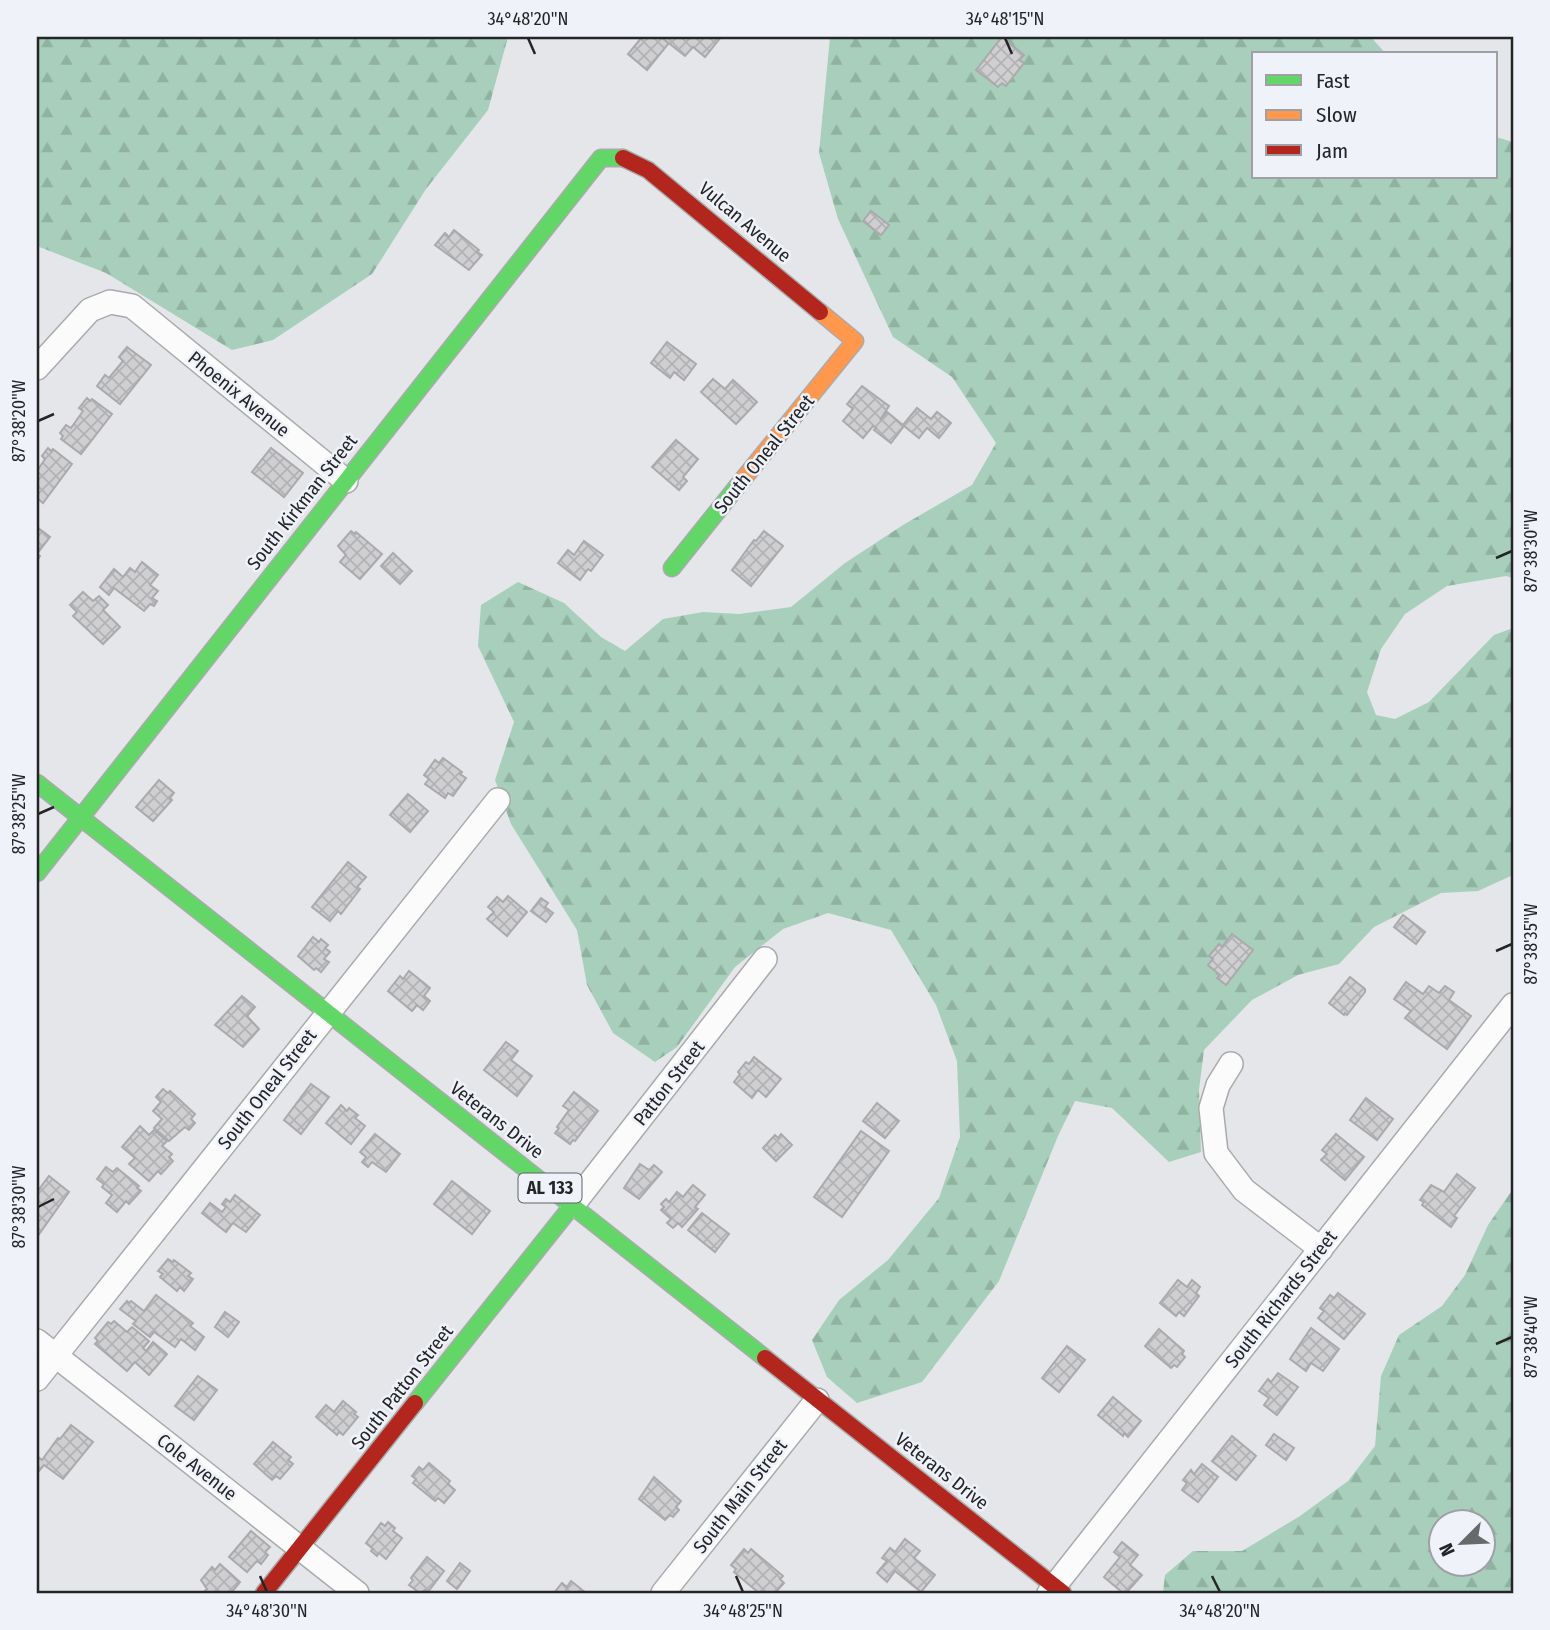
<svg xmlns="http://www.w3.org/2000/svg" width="1550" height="1630" font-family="'Fira Sans Condensed',sans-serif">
<defs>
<pattern id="forest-firs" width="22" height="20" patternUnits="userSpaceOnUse" patternTransform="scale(1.75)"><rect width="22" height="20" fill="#a8cfbb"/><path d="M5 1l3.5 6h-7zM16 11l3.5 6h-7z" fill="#90b2a1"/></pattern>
<pattern id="building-cross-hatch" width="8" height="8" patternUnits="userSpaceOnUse" patternTransform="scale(1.75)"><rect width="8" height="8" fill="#cfced1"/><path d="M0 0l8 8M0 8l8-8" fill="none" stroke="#b2b1b3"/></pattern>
</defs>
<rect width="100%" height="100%" fill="#e4e6ea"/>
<g fill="url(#forest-firs)" fill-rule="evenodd">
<polygon points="37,37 508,37 488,110 426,189 372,274 273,340 232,350 106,273 37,246"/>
<polygon points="830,37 1371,37 1386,54 1254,54 1254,177 1496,177 1496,137 1513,142 1513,578 1506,576 1447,586 1405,614 1381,649 1367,692 1376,715 1395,719 1429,702 1494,635 1513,628 1513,875 1478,891 1441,893 1374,927 1339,964 1298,975 1252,1000 1204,1050 1199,1090 1201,1152 1169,1162 1112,1108 1075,1101 1058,1136 999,1281 922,1382 857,1403 827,1377 812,1340 839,1300 888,1260 939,1198 960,1137 957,1061 936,1005 891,930 828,913 783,929 735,967 677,1047 655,1062 613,1033 587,985 577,930 511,824 495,780 514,722 478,646 481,605 518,582 564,603 601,637 625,651 663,619 703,612 739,614 791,607 845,563 903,525 972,485 996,443 952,377 893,337 838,219 819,153"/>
<path d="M 1513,1189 L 1513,1593 L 1163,1593 L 1165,1575 L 1193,1551 L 1242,1551 L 1300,1516 L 1348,1481 L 1375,1446 L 1381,1376 L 1399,1335 L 1442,1306 L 1465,1275 L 1488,1225 ZM 1442,1522 L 1484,1522 L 1484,1564 L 1442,1564 Z"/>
</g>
<g fill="url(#building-cross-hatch)" stroke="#aaaaac" stroke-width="2">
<polygon points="642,37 661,37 669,43 647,70 628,54"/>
<polygon points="661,37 721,37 705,57 693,47 685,56"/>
<polygon points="1002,37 1024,55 1019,60 1024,63 1006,86 1002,83 998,87 976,70"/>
<polygon points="871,211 889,225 881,235 863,221"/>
<polygon points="454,230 479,250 477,252 482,255 469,270 435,245 445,233 449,237"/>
<polygon points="667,342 696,364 684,380 674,372 670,378 651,363"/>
<polygon points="127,347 151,365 120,404 97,386 105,375 109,378 123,361 119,357"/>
<polygon points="713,379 725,389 733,380 757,402 736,424 701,392"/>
<polygon points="862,386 889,406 880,420 887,412 903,425 917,408 931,419 937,412 951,423 939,438 927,428 919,438 904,426 891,443 874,430 876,428 873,426 863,438 843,421 853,409 847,404"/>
<polygon points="87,398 90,401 92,399 112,414 81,454 61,439 63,436 60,433 66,425 71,428 83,411 79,408"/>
<polygon points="676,440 698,459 683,477 687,481 679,490 652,467"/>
<polygon points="48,448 51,451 53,449 72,464 43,503 37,498 37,471 45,459 42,456"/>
<polygon points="271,448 303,473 284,497 252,472"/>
<polygon points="37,527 50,537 37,554 40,556 37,561"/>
<polygon points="351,531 355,534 356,532 382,554 360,579 340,562 346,555 338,546"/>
<polygon points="764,531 783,546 751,586 732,570 754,540 756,541"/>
<polygon points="584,541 603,555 591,571 588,569 580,580 558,563 568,550 574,555"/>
<polygon points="393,553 412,571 400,584 381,566"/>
<polygon points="142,562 158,575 150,585 158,591 152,598 157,601 154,606 150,604 144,611 114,588 109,595 100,587 114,569 123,577 130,568 135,572"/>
<polygon points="83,592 93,601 99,596 108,605 103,610 120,627 103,644 73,616 77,612 70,605"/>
<polygon points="443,758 462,772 460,774 466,778 453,796 448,793 445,798 425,784 429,779 424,775 435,760 439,763"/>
<polygon points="159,780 174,793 170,798 172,800 153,821 136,807"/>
<polygon points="408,794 428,811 410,832 390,815"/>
<polygon points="348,862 366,877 357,887 360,889 341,914 338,911 330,921 312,907"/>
<polygon points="508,896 527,912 507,936 487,919 494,912 488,907 497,897 503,902"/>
<polygon points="541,898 548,903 545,907 553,913 546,922 531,911"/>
<polygon points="1403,915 1425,932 1416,944 1394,927"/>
<polygon points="1232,934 1253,950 1226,985 1217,978 1220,975 1208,965 1213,959 1209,956 1219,944 1222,947"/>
<polygon points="313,937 319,942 321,939 328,945 325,948 330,952 324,959 329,962 321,972 316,968 314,970 298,956"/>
<polygon points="409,971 430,988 424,996 430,1001 423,1010 417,1005 412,1011 388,991 400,976 403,979"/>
<polygon points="1350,977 1365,989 1365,992 1347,1015 1345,1013 1344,1015 1329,1003"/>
<polygon points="1406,982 1423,994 1429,986 1439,993 1445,986 1454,992 1449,1000 1471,1016 1447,1049 1405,1018 1411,1011 1394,999"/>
<polygon points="242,996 255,1007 247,1016 259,1029 243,1047 215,1025"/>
<polygon points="506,1042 518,1051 511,1060 532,1076 517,1096 484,1070"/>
<polygon points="754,1057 781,1079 766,1097 758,1090 752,1098 734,1082 740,1074 738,1072 746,1062 749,1064"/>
<polygon points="311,1084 329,1097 301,1134 284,1120"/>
<polygon points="163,1089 168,1093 170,1091 195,1114 191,1119 195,1123 189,1130 185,1127 169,1141 154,1128 162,1119 153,1111 161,1102 156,1097"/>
<polygon points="574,1092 598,1111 575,1141 573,1140 570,1144 555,1133 559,1128 557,1127 569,1110 563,1106"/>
<polygon points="1366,1098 1393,1119 1377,1140 1350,1120"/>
<polygon points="877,1103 899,1121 885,1138 863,1121"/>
<polygon points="341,1105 347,1111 349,1108 358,1115 355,1118 365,1126 351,1144 326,1123"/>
<polygon points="140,1126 149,1135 154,1130 167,1141 162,1146 172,1154 169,1157 173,1161 161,1174 158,1171 149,1181 129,1164 135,1158 122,1147"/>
<polygon points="861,1131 889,1151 842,1217 814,1197"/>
<polygon points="375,1134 400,1154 386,1172 372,1162 368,1167 362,1162 366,1157 360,1152"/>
<polygon points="781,1134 792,1145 776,1161 763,1148 775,1135 778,1138"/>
<polygon points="1336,1134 1364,1157 1345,1180 1321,1160 1327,1154 1322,1150"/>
<polygon points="640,1164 649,1170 654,1165 662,1172 639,1199 624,1188"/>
<polygon points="106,1167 113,1172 117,1168 139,1186 137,1188 141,1191 129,1204 126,1201 117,1212 106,1203 112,1195 102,1187 104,1184 97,1179"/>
<polygon points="1457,1174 1475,1188 1454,1216 1457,1218 1451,1227 1422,1205 1424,1202 1420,1200 1431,1185 1444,1192"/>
<polygon points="49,1176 69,1192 37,1237 37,1192"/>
<polygon points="452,1181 490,1211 472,1234 434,1204"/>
<polygon points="693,1185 705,1195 695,1207 698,1209 682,1227 678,1223 673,1228 667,1223 671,1219 661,1210 664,1207 661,1204 666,1199 669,1202 677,1192 683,1197"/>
<polygon points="235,1195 260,1215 246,1232 233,1223 226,1232 202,1213 210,1203 222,1212 226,1207 222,1204 226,1199 230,1202"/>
<polygon points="702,1213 729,1234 715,1252 688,1230"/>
<polygon points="168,1259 173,1262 174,1260 191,1273 188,1276 193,1279 184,1291 180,1287 177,1291 160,1277 163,1274 158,1271"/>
<polygon points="1178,1280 1187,1287 1192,1280 1200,1287 1196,1293 1199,1296 1184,1316 1179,1312 1176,1316 1160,1303"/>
<polygon points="1338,1293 1365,1314 1344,1339 1318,1318 1324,1311 1320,1308 1330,1295 1334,1298"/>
<polygon points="156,1295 193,1323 190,1326 204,1337 195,1350 181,1339 175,1347 154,1332 150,1337 133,1324 136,1321 120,1309 127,1301 129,1303 131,1301 144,1311"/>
<polygon points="225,1312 239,1322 228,1337 215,1327"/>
<polygon points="114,1321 127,1332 132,1327 149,1341 143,1348 146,1351 153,1342 167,1354 149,1375 135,1362 127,1371 95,1344 98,1341 95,1338 108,1322 111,1324"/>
<polygon points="1311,1328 1339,1349 1323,1371 1311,1363 1306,1371 1290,1359"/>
<polygon points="1159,1329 1184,1351 1182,1354 1185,1357 1177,1367 1174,1365 1171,1368 1145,1346"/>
<polygon points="1067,1346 1085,1360 1059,1392 1042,1378"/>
<polygon points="1278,1373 1298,1387 1277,1415 1264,1405 1269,1398 1259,1391 1268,1379 1271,1382"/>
<polygon points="198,1376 217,1390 194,1420 175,1406"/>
<polygon points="1113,1397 1141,1421 1128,1437 1124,1433 1123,1436 1098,1415"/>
<polygon points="343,1401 356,1412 354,1414 358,1417 343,1435 339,1432 337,1435 316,1417 326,1405 334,1412"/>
<polygon points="71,1425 93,1442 63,1479 44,1465 39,1471 37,1469 37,1456 42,1460 58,1438 60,1439"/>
<polygon points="1274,1434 1294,1448 1286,1460 1266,1445"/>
<polygon points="1232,1436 1256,1456 1236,1480 1212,1461"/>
<polygon points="273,1442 291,1457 288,1460 293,1464 280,1479 276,1476 272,1480 254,1464"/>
<polygon points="429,1463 450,1481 448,1484 455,1490 444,1503 438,1498 435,1501 413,1483 416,1479 412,1476 419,1467 423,1470"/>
<polygon points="1202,1464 1218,1477 1198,1502 1182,1490 1187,1483 1183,1480 1191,1470 1194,1474"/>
<polygon points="654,1477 681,1501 676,1507 679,1510 673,1517 670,1515 665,1520 639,1499"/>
<polygon points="388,1522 395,1528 393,1531 402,1538 386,1559 379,1553 377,1556 371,1551 373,1549 366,1543 381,1523 385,1526"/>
<polygon points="251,1531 270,1547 265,1552 268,1555 261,1564 257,1561 247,1572 229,1557"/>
<polygon points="905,1539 920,1551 914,1558 935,1575 921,1592 895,1571 887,1582 877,1573 887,1561 882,1558 890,1548 895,1552"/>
<polygon points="1122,1542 1138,1555 1130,1565 1142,1575 1126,1593 1123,1593 1104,1577 1120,1557 1114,1552"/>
<polygon points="744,1549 748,1553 751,1549 783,1576 780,1579 784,1583 775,1593 759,1593 734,1572 736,1569 731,1565"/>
<polygon points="427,1557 444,1571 428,1592 425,1590 420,1593 409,1585 413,1580 411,1578"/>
<polygon points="460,1563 470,1571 457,1589 447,1581"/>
<polygon points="220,1564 240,1582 231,1593 203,1593 207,1589 201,1580 212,1567 215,1570"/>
<polygon points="571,1581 586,1593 554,1593 562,1583 567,1587"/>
</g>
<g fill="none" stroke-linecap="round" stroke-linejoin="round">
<defs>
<g id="street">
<polyline points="37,368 90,310 110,302 132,306 346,481"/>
<polyline points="1231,1064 1218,1085 1211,1108 1216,1153 1244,1190 1321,1249"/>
<polyline points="572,1206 765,959"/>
<polyline points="37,1341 357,1593"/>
<polyline points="37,1379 498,800"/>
<polyline points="663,1593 817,1400"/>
<polyline points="1049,1593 1513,1005"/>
</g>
<g id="fast">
<polyline points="672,568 744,478"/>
<polyline points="37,783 765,1358"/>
<polyline points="37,873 601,158 623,158"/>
<polyline points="415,1403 572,1206"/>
</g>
<polyline id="slow" points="744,478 855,341 820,312"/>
<g id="jam">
<polyline points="623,158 648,170 820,312"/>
<polyline points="765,1358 1063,1593"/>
<polyline points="264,1593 415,1403"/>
</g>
</defs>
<use href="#street" stroke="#a8aaac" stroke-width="26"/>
<use href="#fast" stroke="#a8aaac" stroke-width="19"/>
<use href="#slow" stroke="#a8aaac" stroke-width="19"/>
<use href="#jam" stroke="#a8aaac" stroke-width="19"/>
<use href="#street" stroke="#fbfbfc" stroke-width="23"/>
<use href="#fast" stroke="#63d668" stroke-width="16"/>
<use href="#slow" stroke="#ff974d" stroke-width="16"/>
<use href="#jam" stroke="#b3261e" stroke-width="16"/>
</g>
<path fill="none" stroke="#242527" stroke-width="2.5" d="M 528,38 L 535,54M 1005,38 L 1012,54M 38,421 L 54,414M 1496,558 L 1512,551M 38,814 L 54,807M 1496,951 L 1512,944M 38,1207 L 54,1199M 1496,1344 L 1512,1337M 260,1576 L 267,1592M 736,1576 L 743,1592M 1212,1576 L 1220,1592"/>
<g text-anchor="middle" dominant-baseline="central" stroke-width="5" stroke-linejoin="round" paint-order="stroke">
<rect fill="#eff2f9" stroke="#616266" stroke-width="2" x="518.5" y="1173.5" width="63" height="29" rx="5"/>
<g font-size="18" font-weight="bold" fill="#242527">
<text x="550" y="1188">AL 133</text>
</g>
<g font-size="19" fill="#242527" stroke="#eff2f9">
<text transform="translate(745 222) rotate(40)">Vulcan Avenue</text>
<text transform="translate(239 394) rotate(39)">Phoenix Avenue</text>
<text transform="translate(764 454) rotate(-51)">South Oneal Street</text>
<text transform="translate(302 502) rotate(-52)">South Kirkman Street</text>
<text transform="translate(669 1083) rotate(-52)">Patton Street</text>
<text transform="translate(267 1089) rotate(-52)">South Oneal Street</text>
<text transform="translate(497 1120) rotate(38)">Veterans Drive</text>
<text transform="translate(1281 1299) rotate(-52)">South Richards Street</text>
<text transform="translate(402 1387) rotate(-52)">South Patton Street</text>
<text transform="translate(197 1467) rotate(38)">Cole Avenue</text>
<text transform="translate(942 1471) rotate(38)">Veterans Drive</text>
<text transform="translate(740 1496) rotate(-52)">South Main Street</text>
</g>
</g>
<rect width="1550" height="1630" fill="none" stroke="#eff2f9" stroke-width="77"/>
<rect x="1252" y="52" width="245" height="126" fill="#eff2f9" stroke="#9ea0a5" stroke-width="2"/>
<rect x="1266" y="75" width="35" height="10" fill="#63d668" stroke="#9ea0a5" stroke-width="2"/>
<text x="1316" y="88" font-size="21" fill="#242527">Fast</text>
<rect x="1266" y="110" width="35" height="10" fill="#ff974d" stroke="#9ea0a5" stroke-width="2"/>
<text x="1316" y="122" font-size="21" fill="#242527">Slow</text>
<rect x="1266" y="145" width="35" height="10" fill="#b3261e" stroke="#9ea0a5" stroke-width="2"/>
<text x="1316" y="158" font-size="21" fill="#242527">Jam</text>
<g transform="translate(1462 1543) rotate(246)"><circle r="33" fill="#eff2f9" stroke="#9ea0a5" stroke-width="2"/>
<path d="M0-5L12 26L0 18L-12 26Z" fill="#67696b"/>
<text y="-10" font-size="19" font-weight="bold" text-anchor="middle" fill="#242527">N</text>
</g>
<rect x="38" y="38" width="1474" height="1554" fill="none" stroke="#242527" stroke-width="2.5"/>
<g font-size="18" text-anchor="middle" fill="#242527">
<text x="528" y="25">34°48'20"N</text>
<text x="1005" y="25">34°48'15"N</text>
<text transform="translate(19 421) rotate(-90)" y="6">87°38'20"W</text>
<text transform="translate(1531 551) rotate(-90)" y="6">87°38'30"W</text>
<text transform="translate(19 814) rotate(-90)" y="6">87°38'25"W</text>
<text transform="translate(1531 944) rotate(-90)" y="6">87°38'35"W</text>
<text transform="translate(19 1207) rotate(-90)" y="6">87°38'30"W</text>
<text transform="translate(1531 1337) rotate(-90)" y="6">87°38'40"W</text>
<text x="267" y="1617">34°48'30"N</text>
<text x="743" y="1617">34°48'25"N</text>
<text x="1220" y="1617">34°48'20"N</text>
</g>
</svg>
